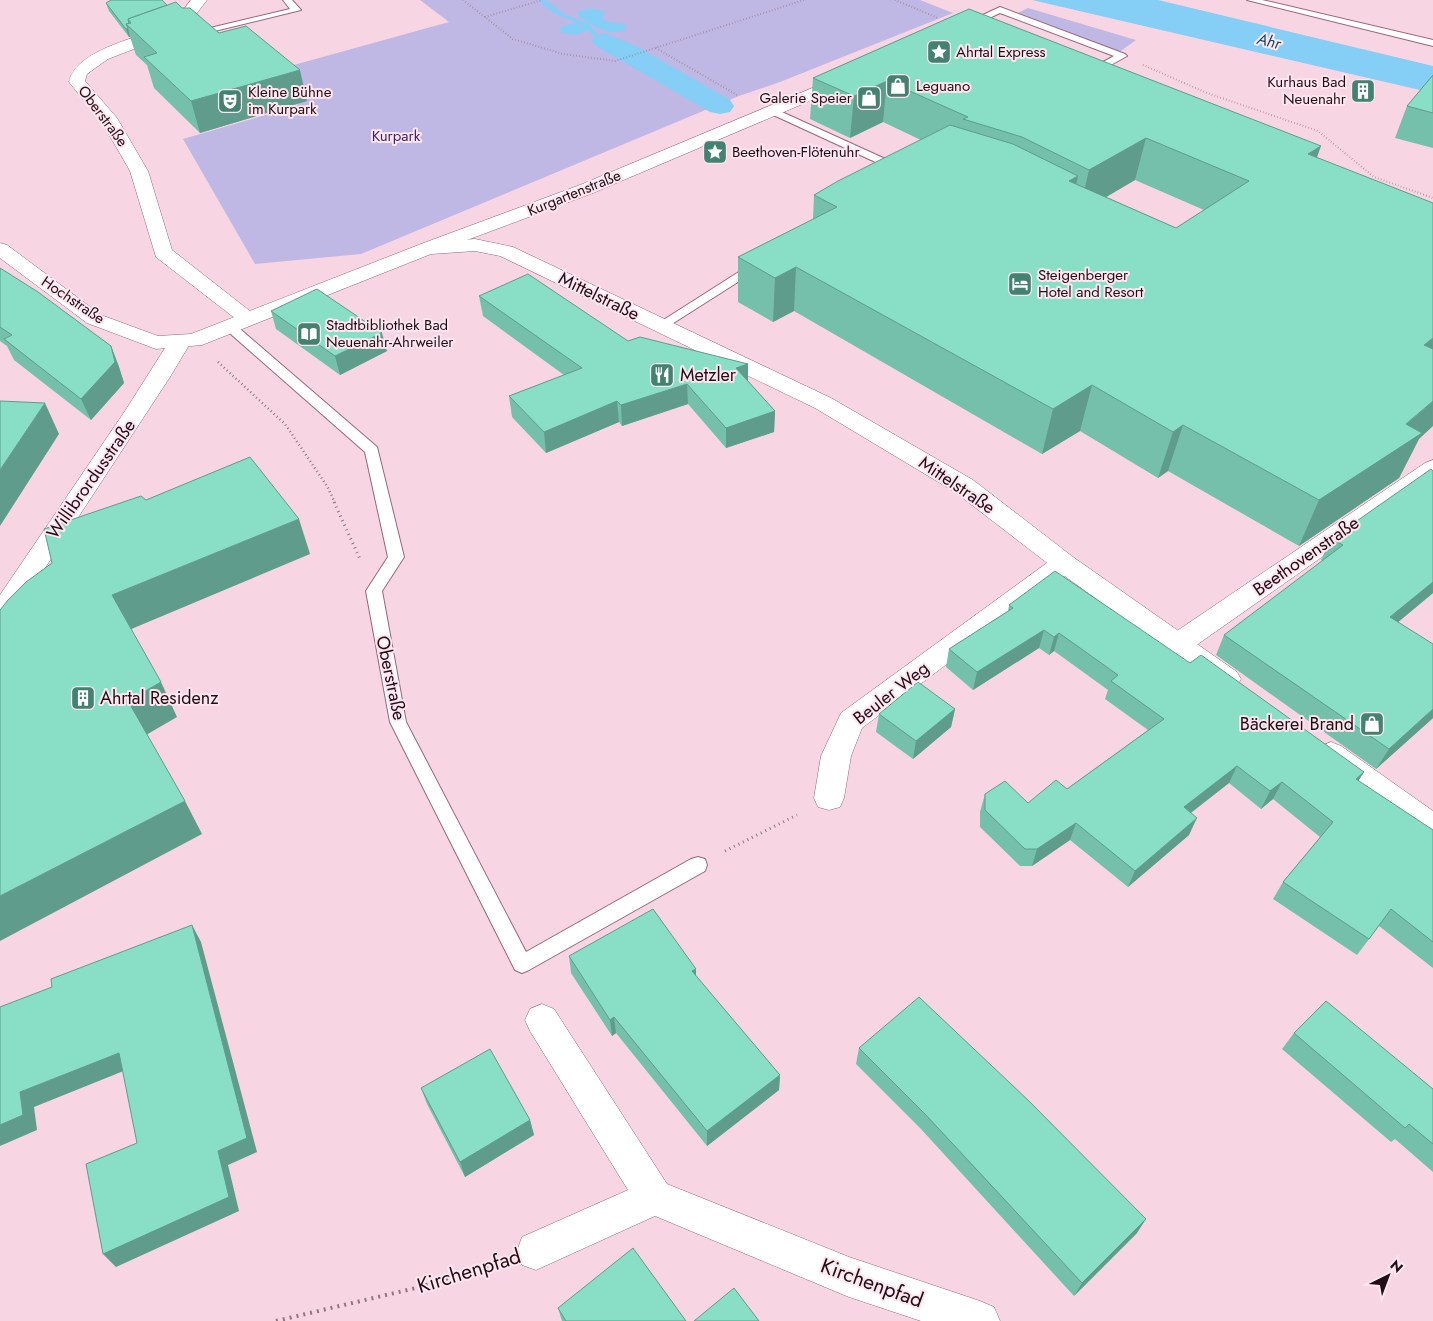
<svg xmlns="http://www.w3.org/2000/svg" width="1433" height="1321" font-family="Jost,sans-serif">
<rect width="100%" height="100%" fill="#f8d5e2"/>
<g fill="#c0b8e4">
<polygon points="420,0 920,0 953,13 780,82 739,96 361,254 255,264 183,139 296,106 305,98 272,71 449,22"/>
<polygon points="1028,8 1136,40 1118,53 1016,14"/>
</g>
<g fill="#85cef6">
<polygon points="1032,0 1158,0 1433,66 1433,93"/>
<path d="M 589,8 L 605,12 L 602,18 L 608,22 L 625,24 L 626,30 C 607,37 595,26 579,17 L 577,13 Z"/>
<polygon points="575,23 588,30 576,35 562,33 560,30 562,26"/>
</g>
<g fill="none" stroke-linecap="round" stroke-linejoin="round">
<path fill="#85cef6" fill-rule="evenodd" d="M 539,0 L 546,0 L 564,14 L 589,24 L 600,37 L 609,41 L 605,43 C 592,39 593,33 583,27 C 566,16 555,18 539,0 Z"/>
<polygon fill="#85cef6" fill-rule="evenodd" points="605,33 638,47 730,100 734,106 730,112 720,114 710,112 596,46 592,41 596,36"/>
<defs>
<g id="lane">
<polygon points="283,0 292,0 301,10 194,36 189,33 290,9"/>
<polygon points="1247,0 1262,0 1433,40 1433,46"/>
<path d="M 1000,7 L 1125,54 L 1127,56 L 1084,80 L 957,27 ZM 1000,13 L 1114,56 L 1083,73 L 970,27 Z"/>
<polygon points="773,108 903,167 904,169 899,172 895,171 769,113 769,109"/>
<polygon points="756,261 762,265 760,268 664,329 656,329 654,326"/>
<polygon points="229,322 233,323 377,447 404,557 382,591 406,722 526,952 691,859 698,857 705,859 707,865 705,871 529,970 522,973 515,970 390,722 366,591 388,557 365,452 225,329 223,326"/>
</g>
<g id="street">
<path d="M 191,0 L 207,0 L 197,13 L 191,27 L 108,59 L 87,74 L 85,81 L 117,118 L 148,171 L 172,250 L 255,315 L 259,319 L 255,323 L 248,325 L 241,323 L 156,257 L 130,171 L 103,124 L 69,82 C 76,47 149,36 179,21 L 181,13 Z"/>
<polygon points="846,74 852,75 854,79 852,83 593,193 435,252 421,252 418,248 421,244 580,185"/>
<polygon points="180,336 188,337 191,342 170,377 9,623 0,626 0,595 125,411 172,337"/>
<polygon points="1433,460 1433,479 1188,651 1178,654 1168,651 1164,644 1168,637 1425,463"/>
<polygon points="1064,554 1073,557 1077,563 1073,569 862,728 851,756 844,798 840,807 829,810 818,807 814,798 821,756 841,713 1055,557"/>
<polygon points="542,1004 554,1009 667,1184 849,1257 980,1301 994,1307 1000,1321 921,1321 849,1297 655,1216 536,1270 522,1265 517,1251 522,1237 628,1190 530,1031 525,1020 530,1009"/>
</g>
<g id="secondary">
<polygon points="475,239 513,247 831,398 973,480 1073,557 1237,672 1241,679 1237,686 1227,689 1217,686 1055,569 955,492 815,408 500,256 475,251 431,254 202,345 156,349 87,323 0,258 0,243 7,245 101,315 158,336 191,334 421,244"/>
<polygon points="1331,742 1341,746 1433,811 1433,841 1422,837 1321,762 1316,754 1321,746"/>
</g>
</defs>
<use href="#lane" stroke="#99667b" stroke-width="2"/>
<use href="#street" stroke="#99667b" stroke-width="1"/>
<use href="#secondary" stroke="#99667b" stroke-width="1"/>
<g stroke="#927681" stroke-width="2" stroke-dasharray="0.5 2.5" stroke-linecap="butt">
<polyline points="463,0 513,39 563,54 615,61 804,0"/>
<polyline points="895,0 938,18"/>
<polyline points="485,17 542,0"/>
<polyline points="656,48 737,95"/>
<polyline points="1143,65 1207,93 1318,131 1374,177 1433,198"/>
</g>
<polyline stroke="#927681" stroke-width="2.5" stroke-dasharray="1 3" stroke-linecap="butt" points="218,362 285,424 327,486 335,503"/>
<g stroke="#927681" stroke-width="3" stroke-dasharray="1 4" stroke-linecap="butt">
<polyline points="334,502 360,559"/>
<polyline points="725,851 797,815"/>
</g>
<polyline stroke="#927681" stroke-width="4" stroke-dasharray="2 5" stroke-linecap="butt" points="276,1321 420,1287 497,1263"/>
<use href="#lane" fill="#fff" fill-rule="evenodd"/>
<use href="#street" fill="#fff" fill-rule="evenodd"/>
<use href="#secondary" fill="#fff" fill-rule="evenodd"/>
</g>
<g fill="#75c0aa" fill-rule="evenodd">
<polygon points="106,3 167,5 182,8 219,33 307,101 200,133 154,88 147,65 136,55 130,37 129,37 109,11"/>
<path d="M 969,9 L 1317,157 L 1419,439 L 1399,478 L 1299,546 L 1168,471 L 1158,478 L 1080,431 L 1042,454 L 794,311 L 773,322 L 738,302 L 738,257 L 813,220 L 814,195 L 921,140 L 883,122 L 850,138 L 810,119 L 813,78 ZM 1135,180 L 1204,210 L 1176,228 L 1106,197 Z"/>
<polygon points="1433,75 1433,148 1395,138 1407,106"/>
<polygon points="0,268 111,346 119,367 124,383 91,420 14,360 7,346 0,341"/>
<polygon points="479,296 628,341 748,364 748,381 775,411 774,432 726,448 688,404 622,426 619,422 546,453 512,417 509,396 564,375 483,316"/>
<polygon points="271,311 387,351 340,375 276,329"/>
<polygon points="1433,471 1433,593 1398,622 1433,718 1376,769 1216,655 1224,635 1323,561 1321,560 1331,539"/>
<polygon points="1009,605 1190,663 1364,772 1358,781 1433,830 1433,968 1379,926 1357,955 1273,899 1283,882 1320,837 1273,799 1261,809 1229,783 1191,813 1189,835 1128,887 1070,840 1032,866 1020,866 980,827 980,812 985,794 1028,803 1067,789 1148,730 1105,699 1108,690 1054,651 1049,655 1039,648 973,690 946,667 949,649 1008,611"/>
<polygon points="955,709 951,727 913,759 876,732 879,714"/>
<polygon points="569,956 696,969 696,976 780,1075 779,1090 707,1146 616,1033 612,1036 571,973"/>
<polygon points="1294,1033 1433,1089 1433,1172 1395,1139 1391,1142 1282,1049"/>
<polygon points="859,1048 1137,1233 1074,1296 921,1129 856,1064"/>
<polygon points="421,1088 530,1120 534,1135 465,1177 427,1104"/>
<polygon points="558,1308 686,1321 562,1321"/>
</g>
<g fill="#5f9c8b">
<polygon points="128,28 130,37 129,37 126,29"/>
<polygon points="300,70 307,101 200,133 191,101"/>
<polygon points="887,81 883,122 850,138 854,96"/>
<polygon points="1146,138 1135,180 1079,213 1089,170"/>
<polygon points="1321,146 1306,188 1308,154"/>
<polygon points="1078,176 1069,219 1069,181"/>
<polygon points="796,267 794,311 773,322 775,278"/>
<polygon points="382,333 387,351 340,375 335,356"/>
<polygon points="1433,338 1433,365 1424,345"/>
<polygon points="111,346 119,367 124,383 91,420 81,399"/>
<polygon points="748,364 748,384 736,368"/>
<polygon points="687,384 688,404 622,426 621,405"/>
<polygon points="1092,385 1080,431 1042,454 1053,409"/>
<polygon points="617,401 619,422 546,453 544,432"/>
<polygon points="1433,401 1433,426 1419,439 1399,478 1299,546 1319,500"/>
<polygon points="45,403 59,434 0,526 0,470"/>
<polygon points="775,411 774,432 726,448 726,428"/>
<polygon points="1183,425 1168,471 1158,478 1173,432"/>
<polygon points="299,519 310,554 129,630 112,595"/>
<polygon points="1433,582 1433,593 1379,638 1390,617"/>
<polygon points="1044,630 1039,648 973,690 977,672"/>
<polygon points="1059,633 1054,651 1049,655 1054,637"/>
<polygon points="161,682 177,717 146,735 128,701"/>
<polygon points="955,709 951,727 913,759 916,741"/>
<polygon points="1433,709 1433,718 1376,769 1389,749"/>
<polygon points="1237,766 1229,783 1176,824 1184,807"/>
<polygon points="1364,772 1353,789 1356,779"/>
<polygon points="1282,782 1273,799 1261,809 1270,791"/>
<polygon points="185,801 202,834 0,941 0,896"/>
<polygon points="1197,818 1189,835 1128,887 1135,871"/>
<polygon points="1076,823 1070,840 1032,866 1037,849"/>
<polygon points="192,925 201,942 257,1152 228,1165 239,1211 116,1267 103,1254 218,1151"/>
<polygon points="696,969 696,986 692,971"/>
<polygon points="614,1017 616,1033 612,1036 610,1020"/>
<polygon points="119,1053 131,1068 34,1107 37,1130 0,1146 0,1125 20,1092"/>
<polygon points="780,1075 779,1090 707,1146 707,1131"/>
<polygon points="530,1120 534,1135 465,1177 460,1162"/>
<polygon points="1146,1219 1137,1233 1074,1296 1082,1283"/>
</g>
<g fill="#88dfc6" stroke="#5f9c8b">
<polygon points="111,0 162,0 167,5 128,19 129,24 126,24 128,28 126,29 106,3"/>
<polygon points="176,2 182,8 190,8 219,33 246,26 300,70 191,101 144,57 157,53 126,24 131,23 128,19"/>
<polygon points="969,9 1321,146 1308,154 1433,203 1433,338 1424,345 1433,349 1433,401 1406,424 1422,433 1319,500 1183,425 1173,432 1092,385 1053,409 796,267 775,278 738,257 837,207 814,195 838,181 950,125 1013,144 1078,176 1069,181 1176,228 1249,181 1146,138 1089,170 1022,137 963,119 968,117 887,81 854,96 813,78"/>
<polygon points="1433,75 1433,113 1407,106"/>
<polygon points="0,268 38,292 111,346 115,362 81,399 4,339 12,335 0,327"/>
<polygon points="528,274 628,341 640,337 748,364 736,368 775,411 726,428 687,384 621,405 617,401 544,432 509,396 582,368 479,296"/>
<polygon points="317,289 382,333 335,356 271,311"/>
<polygon points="0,401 45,403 0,470"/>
<polygon points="250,457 299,519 112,595 161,682 128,701 185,801 0,896 0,610 8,600 26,582 52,563 44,529 141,496 146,500"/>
<polygon points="1431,469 1433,471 1433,582 1390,617 1433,644 1433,709 1389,749 1224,635 1343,545 1331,539"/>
<polygon points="1055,571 1190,663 1201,655 1364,772 1356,779 1433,830 1433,942 1391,909 1369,939 1283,882 1333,822 1282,782 1270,791 1237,766 1184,807 1197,818 1135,871 1076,823 1037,849 1025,849 985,810 985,794 1005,781 1028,803 1056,780 1067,789 1164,719 1111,681 1118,675 1059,633 1054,637 1044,630 977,672 949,649 1013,608 1009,605"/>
<polygon points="918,682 955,709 916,741 879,714"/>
<polygon points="653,909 696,969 692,971 780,1075 707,1131 614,1017 610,1020 569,956"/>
<polygon points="192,925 247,1138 218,1151 229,1197 103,1254 86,1164 137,1143 119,1053 20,1092 23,1115 0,1125 0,1007 52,987 51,979"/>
<polygon points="919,997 1029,1101 1146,1219 1082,1283 925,1114 859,1048"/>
<polygon points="1326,1001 1433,1089 1433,1144 1409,1124 1405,1128 1294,1033"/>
<polygon points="490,1049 530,1120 460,1162 421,1088"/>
<polygon points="633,1248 686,1321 566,1321 558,1308"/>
<polygon points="734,1288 759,1321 694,1321"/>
</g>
<defs>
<symbol id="sight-square" viewBox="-11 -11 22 22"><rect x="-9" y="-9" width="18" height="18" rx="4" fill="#438271" stroke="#fee6ee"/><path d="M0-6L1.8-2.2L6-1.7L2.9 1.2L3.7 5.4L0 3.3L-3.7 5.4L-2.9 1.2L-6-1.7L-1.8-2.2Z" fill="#fff"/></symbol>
<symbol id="shop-square" viewBox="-11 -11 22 22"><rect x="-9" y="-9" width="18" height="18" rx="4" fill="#438271" stroke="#fee6ee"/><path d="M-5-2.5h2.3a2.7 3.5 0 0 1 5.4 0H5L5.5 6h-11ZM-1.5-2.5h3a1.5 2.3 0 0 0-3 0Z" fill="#fff"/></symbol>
<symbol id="building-square" viewBox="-11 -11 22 22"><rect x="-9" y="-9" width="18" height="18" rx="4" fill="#438271" stroke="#fee6ee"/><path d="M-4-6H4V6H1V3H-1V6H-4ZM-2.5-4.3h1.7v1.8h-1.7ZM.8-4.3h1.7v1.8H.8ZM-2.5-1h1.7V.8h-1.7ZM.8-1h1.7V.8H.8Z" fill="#fff"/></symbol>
<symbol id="theatre-square" viewBox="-11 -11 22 22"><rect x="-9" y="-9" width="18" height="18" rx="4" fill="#438271" stroke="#fee6ee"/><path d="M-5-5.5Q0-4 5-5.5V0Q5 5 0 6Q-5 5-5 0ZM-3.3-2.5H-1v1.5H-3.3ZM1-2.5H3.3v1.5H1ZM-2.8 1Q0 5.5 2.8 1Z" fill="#fff"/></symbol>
<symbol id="hotel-square" viewBox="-11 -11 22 22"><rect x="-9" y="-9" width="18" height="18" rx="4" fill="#438271" stroke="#fee6ee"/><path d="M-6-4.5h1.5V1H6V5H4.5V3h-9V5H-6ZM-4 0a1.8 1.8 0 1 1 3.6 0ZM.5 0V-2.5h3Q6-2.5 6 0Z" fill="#fff"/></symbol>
<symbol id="library-square" viewBox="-11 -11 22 22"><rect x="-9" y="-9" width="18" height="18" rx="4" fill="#438271" stroke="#fee6ee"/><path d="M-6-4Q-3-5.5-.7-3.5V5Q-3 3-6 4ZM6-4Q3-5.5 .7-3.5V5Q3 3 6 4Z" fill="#fff"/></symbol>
<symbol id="restaurant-square" viewBox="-11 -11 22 22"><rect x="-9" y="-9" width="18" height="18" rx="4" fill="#438271" stroke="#fee6ee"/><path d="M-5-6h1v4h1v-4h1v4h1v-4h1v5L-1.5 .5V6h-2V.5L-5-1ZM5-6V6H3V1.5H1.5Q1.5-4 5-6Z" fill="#fff"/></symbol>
</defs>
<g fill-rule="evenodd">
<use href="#sight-square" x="925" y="38" width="28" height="28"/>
<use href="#shop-square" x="884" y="72" width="28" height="28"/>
<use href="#building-square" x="1349" y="77" width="28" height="28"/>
<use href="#shop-square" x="855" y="84" width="28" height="28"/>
<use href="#theatre-square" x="216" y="87" width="28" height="28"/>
<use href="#sight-square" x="701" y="138" width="28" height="28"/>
<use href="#hotel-square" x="1006" y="270" width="28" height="28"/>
<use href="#library-square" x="295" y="320" width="28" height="28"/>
<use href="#restaurant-square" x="648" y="361" width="28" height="28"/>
<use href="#building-square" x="69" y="684" width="28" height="28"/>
<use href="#shop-square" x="1358" y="710" width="28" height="28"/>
</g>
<g text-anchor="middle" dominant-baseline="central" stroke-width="4" stroke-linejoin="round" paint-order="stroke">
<g font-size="15" fill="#210d16" stroke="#fee6ee" text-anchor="start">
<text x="956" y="52">Ahrtal Express</text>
<text x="1346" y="82" text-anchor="end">Kurhaus Bad<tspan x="1346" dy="17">Neuenahr</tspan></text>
<text x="916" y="86">Leguano</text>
<text x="248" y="92">Kleine Bühne<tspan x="248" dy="17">im Kurpark</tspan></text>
<text x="852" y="98" text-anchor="end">Galerie Speier</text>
<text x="732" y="152">Beethoven-Flötenuhr</text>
<text x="1038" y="275">Steigenberger<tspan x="1038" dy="17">Hotel and Resort</tspan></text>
<text x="326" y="325">Stadtbibliothek Bad<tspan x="326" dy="17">Neuenahr-Ahrweiler</tspan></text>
</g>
<g font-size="15" fill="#210d16" stroke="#fee6ee">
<text transform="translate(103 116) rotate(53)">Oberstraße</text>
<text transform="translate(574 193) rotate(-22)">Kurgartenstraße</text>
<text transform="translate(73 300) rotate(34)">Hochstraße</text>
</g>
<g font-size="15" fill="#3c246e" stroke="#fee6ee">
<text x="396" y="136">Kurpark</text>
</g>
<g font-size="16" font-style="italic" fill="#0d4964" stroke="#fee6ee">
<text transform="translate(1269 41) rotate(14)">Ahr</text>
</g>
<g font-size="18" fill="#210d16" stroke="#fee6ee">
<text transform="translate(599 296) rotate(26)">Mittelstraße</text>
<text transform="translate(91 479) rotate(-55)">Willibrordusstraße</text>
<text transform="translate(957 485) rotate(34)">Mittelstraße</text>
<text transform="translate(1306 556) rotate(-35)">Beethovenstraße</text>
<text transform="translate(391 678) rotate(78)">Oberstraße</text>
<text transform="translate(891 693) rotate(-38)">Beuler Weg</text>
</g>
<g font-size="18" fill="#210d16" stroke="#fee6ee" text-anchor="start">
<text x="680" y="375">Metzler</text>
<text x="100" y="698">Ahrtal Residenz</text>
<text x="1354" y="724" text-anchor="end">Bäckerei Brand</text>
</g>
<g font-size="21" fill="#210d16" stroke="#fee6ee">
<text transform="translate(469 1271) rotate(-17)">Kirchenpfad</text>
<text transform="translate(872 1283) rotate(20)">Kirchenpfad</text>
</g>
</g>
<g transform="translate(1388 1276) rotate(42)" stroke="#fee6ee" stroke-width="4" paint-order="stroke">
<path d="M0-4L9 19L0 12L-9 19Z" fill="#210d16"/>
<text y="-8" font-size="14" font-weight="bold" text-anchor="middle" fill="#210d16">N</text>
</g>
</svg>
